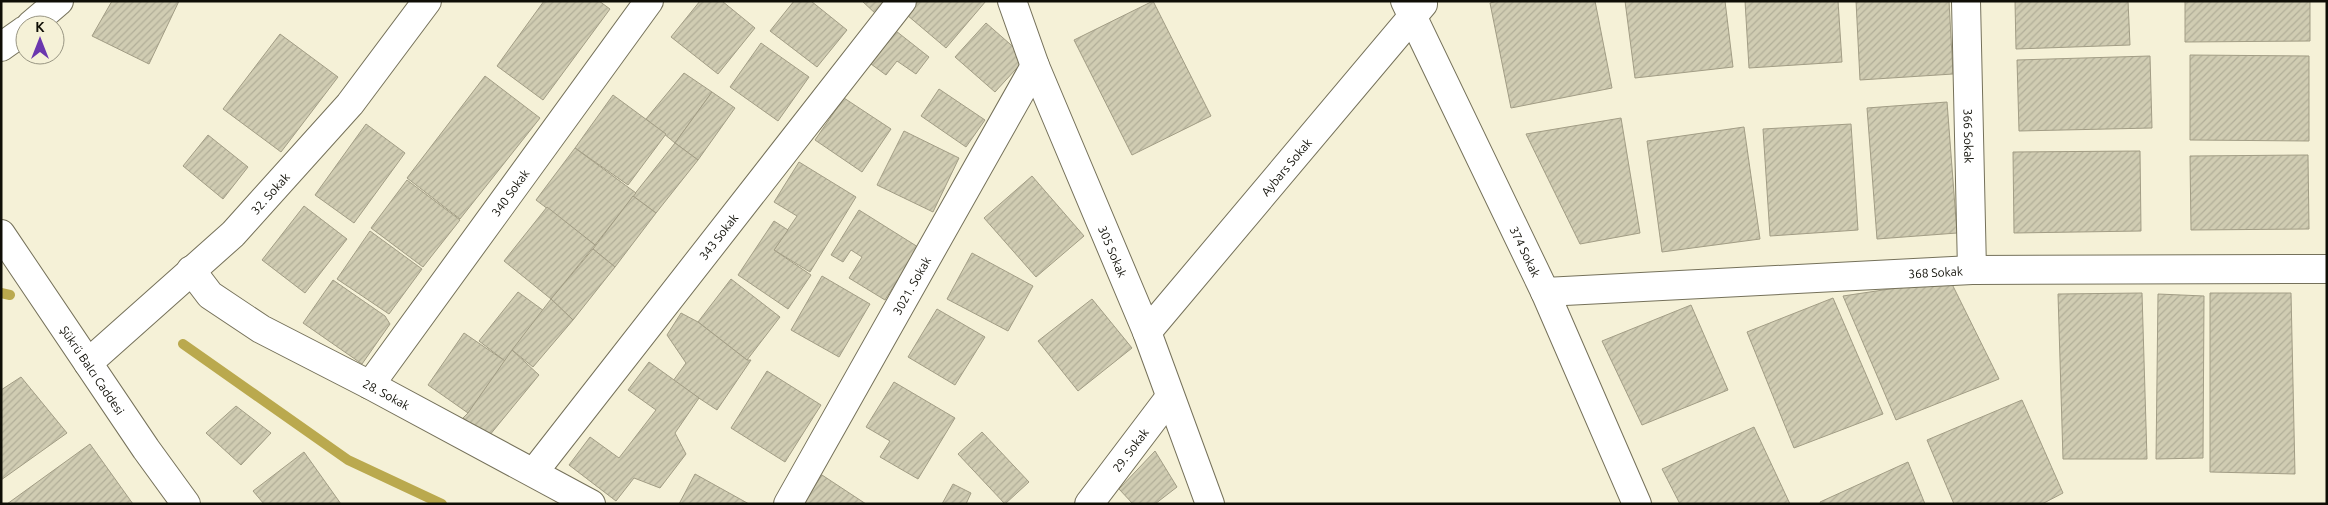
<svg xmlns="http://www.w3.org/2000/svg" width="2328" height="505" font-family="Ubuntu,sans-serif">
<defs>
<pattern id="building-hatch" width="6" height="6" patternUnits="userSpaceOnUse" patternTransform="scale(1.25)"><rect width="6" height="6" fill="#d0ccb2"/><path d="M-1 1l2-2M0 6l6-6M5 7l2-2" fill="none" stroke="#b1ae98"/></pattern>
</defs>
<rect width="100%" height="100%" fill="#f5f1d7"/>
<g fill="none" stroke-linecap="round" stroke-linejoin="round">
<g stroke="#baa94e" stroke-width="10">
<polyline points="1,293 10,295"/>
<polyline points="183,344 348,460 442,504"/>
</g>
</g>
<g fill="url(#building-hatch)" stroke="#a29d85">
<polygon points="112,1 179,1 149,64 92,36"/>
<polygon points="544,1 599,1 610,9 543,100 497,66"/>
<polygon points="700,1 722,1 755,28 718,74 671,37"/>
<polygon points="794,1 811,1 847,30 817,67 770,31"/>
<polygon points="862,1 888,1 876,14"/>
<polygon points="919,1 986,1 946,48 907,15"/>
<polygon points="1153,1 1211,116 1132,155 1074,40"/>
<polygon points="1497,1 1595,1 1612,88 1511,108 1490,3"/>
<polygon points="1625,1 1725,1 1733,67 1635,78"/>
<polygon points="1745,1 1838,1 1842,62 1749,68"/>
<polygon points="1856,1 1949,1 1953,74 1860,80"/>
<polygon points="2015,1 2128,1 2130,45 2016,49"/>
<polygon points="2185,1 2310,1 2310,41 2185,42"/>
<polygon points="986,23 1026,58 995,92 955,57"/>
<polygon points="896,31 929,57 916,74 897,61 886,75 871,64"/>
<polygon points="280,34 338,77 281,152 223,109"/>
<polygon points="761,43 809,77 778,121 730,87"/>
<polygon points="2190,55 2309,56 2309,141 2190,140"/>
<polygon points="2150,56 2152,128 2019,131 2017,60"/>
<polygon points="684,73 712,92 675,143 646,119"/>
<polygon points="485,76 540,118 460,219 407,178"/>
<polygon points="939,89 985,120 966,147 921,116"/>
<polygon points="712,92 735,108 698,160 675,143"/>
<polygon points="613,95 666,134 628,185 575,148"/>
<polygon points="844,98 891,129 862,172 815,140"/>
<polygon points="1947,102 1957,233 1877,239 1867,108"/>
<polygon points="1621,118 1640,233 1580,244 1526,134"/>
<polygon points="366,124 405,153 354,223 315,195"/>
<polygon points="1851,124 1858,230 1770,236 1763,129"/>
<polygon points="1744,127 1760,239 1662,252 1647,141"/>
<polygon points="904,131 959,158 933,212 877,185"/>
<polygon points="208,135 248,167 223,199 183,166"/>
<polygon points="675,143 698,160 656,213 633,196"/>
<polygon points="575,148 636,193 595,245 536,200"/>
<polygon points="2140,151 2141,231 2014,233 2013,152"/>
<polygon points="2308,155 2309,229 2191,230 2190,156"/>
<polygon points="799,162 856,197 810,272 774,250 797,216 774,202"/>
<polygon points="1032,176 1084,236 1036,277 984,218"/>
<polygon points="407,180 460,220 423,267 371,228"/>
<polygon points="633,196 656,213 615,267 593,249"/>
<polygon points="304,206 347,239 305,293 262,260"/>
<polygon points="547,207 595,245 551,299 504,261"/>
<polygon points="859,210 918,247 885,300 849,278 862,257 851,250 843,262 831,255"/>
<polygon points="774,221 788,230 774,250 811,275 788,309 738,275"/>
<polygon points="370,231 422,269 389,314 337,279"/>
<polygon points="593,249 615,267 573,320 551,299"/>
<polygon points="972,253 1033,286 1008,331 947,299"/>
<polygon points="822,276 870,304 839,357 791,330"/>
<polygon points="731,279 780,317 747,360 698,322"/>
<polygon points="333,280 385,316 390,324 362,364 303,323"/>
<polygon points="1950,280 1999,379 1896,420 1843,296"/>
<polygon points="518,292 544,311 505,361 479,341"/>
<polygon points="2142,293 2147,459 2063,459 2058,294"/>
<polygon points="2210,293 2291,293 2295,474 2210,472"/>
<polygon points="2158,294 2204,296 2203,458 2156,459"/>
<polygon points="1833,298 1883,414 1794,448 1747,332"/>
<polygon points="551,299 573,320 533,367 512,350"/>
<polygon points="1092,299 1132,348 1078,391 1038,341"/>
<polygon points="1691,305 1728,390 1642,425 1602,341"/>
<polygon points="937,309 985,337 955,385 908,357"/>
<polygon points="681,313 698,322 747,360 751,360 717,410 673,381 686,363 667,335"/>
<polygon points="464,333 505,361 468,413 428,385"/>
<polygon points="512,350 539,375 489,436 463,418 468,413"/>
<polygon points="649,362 699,398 675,433 686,454 660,488 634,478 616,501 569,465 590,437 619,458 656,410 628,390"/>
<polygon points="767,371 821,405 785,462 731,428"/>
<polygon points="21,377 67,433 1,480 1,390"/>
<polygon points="894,382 955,418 918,479 880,457 890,441 866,427"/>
<polygon points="2022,400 2063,493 2042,504 1954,504 1927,440"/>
<polygon points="236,406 271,433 241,465 206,433"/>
<polygon points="1754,427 1790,504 1680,504 1662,469"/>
<polygon points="982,432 1029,482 1005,504 958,454"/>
<polygon points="90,444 133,504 7,504"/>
<polygon points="1155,451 1177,487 1155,504 1133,504 1119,489"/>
<polygon points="304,452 341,504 264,504 253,491"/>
<polygon points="1908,462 1925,504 1821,504 1820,502"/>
<polygon points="695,474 749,504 679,504"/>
<polygon points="822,475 866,504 803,504"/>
<polygon points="953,484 971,493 966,504 942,504"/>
</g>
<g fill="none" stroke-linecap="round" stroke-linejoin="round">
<defs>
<g id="minor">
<path id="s1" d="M 1012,1 L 1035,66 L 1147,332 L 1210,504"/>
<path id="s2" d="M 1405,1 L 1545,292 L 1637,504"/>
<path id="s3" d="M 1966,1 L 1972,270"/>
<polyline points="31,25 59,1"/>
<polyline points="1,47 25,30"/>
<path id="s4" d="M 191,270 L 210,295 L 261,329 L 370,385 L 591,504"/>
<path id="s5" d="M 1545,292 L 1972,270 L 2327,269"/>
<path id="s6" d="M 1147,332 L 1423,4"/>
<path id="s7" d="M 88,363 L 233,234 L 350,104 L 427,1"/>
<path id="s8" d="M 370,385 L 649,1"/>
<path id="s9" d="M 534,472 L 902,1"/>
<path id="s10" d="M 788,504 L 1035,66"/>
<path id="s11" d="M 1089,504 L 1170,397"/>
</g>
<g id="tertiary">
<path id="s12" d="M 1,234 L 146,449 L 186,504"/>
</g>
</defs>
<use href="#minor" stroke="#75715a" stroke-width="30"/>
<use href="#tertiary" stroke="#75715a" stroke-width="30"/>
<use href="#minor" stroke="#fff" stroke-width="28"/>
<use href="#tertiary" stroke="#fff" stroke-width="28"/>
</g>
<g text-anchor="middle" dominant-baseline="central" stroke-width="5" stroke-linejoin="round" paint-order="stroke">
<g font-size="12" fill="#0f0e06" stroke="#f5f1d7">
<text stroke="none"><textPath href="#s3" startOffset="135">366 Sokak</textPath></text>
<text stroke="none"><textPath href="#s6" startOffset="216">Aybars Sokak</textPath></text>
<text stroke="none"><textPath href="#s7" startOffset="249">32. Sokak</textPath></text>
<text stroke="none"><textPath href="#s8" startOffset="238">340 Sokak</textPath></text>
<text stroke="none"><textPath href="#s9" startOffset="299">343 Sokak</textPath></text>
<text stroke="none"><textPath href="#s2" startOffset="278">374 Sokak</textPath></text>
<text stroke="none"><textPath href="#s1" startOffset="270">305 Sokak</textPath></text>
<text stroke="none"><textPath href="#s5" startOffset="391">368 Sokak</textPath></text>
<text stroke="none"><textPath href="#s10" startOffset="251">3021. Sokak</textPath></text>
<text stroke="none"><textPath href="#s12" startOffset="164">Şükrü Balcı Caddesi</textPath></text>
<text stroke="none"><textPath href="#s4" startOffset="234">28. Sokak</textPath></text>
<text stroke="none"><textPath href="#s11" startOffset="68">29. Sokak</textPath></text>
</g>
</g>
<rect width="2328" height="505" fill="none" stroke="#0f0e06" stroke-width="5"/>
<g transform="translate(40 40)"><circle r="24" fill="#f5f1d7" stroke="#999683"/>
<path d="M0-4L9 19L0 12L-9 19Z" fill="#6b37ae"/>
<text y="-8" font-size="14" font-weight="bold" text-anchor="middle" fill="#0f0e06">K</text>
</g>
</svg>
